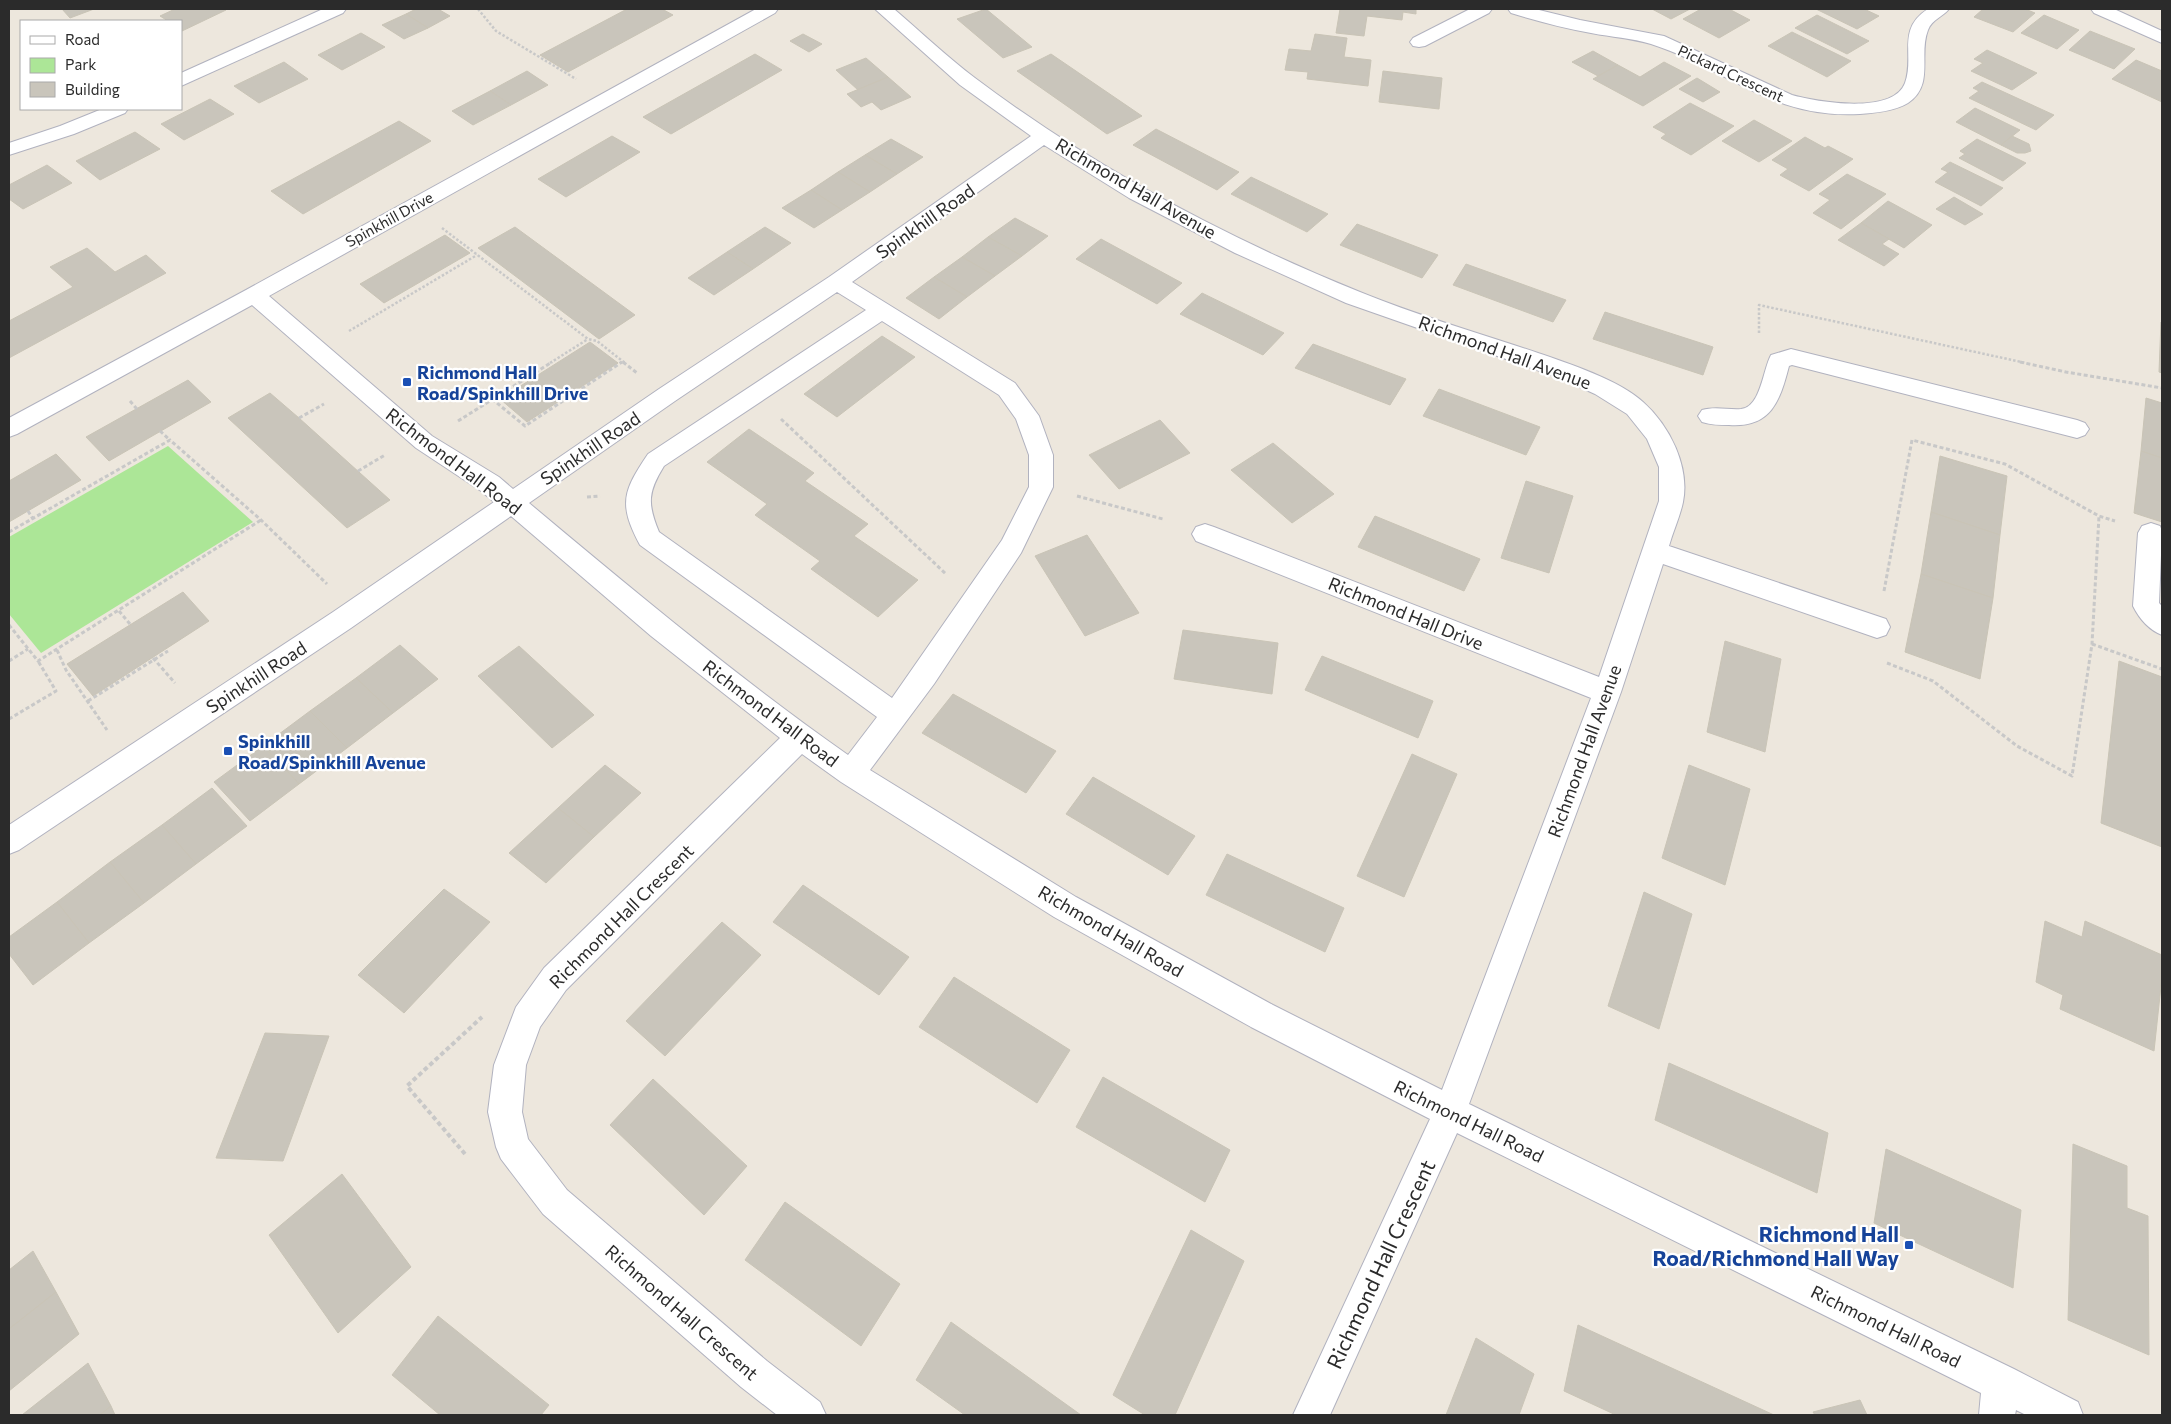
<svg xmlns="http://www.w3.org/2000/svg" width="2171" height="1424" font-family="Commissioner,sans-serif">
<rect width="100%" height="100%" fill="#ede7dd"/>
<polygon fill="#ace697" points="168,446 253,522 41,653 9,614 9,537"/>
<g fill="#c9c5bb" stroke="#c9c4b6">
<polygon points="62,9 94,9 70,18"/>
<polygon points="175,9 225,9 226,10 182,31 181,21 168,21 160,16"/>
<polygon points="416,9 438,9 450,16 428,28 406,14"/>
<polygon points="627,9 662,9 673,15 568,72 540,55"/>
<polygon points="986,9 1032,47 1003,58 957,19"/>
<polygon points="1340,9 1416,9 1416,14 1403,12 1402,20 1367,16 1364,36 1336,33"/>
<polygon points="1652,9 1690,9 1671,19"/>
<polygon points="1701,9 1729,9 1750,20 1719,38 1683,19"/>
<polygon points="1816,9 1864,9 1879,16 1857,29"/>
<polygon points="1983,9 2025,9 2035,13 2013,32 1974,17"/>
<polygon points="406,14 428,28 404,39 382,25"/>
<polygon points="1817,15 1869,41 1847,54 1795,28"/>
<polygon points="2044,15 2079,30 2057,49 2021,33"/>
<polygon points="2090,31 2135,49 2114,69 2069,50"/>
<polygon points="1792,32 1851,61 1827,77 1768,46"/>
<polygon points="361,33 385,47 342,70 318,55"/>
<polygon points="803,34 822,44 809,52 790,41"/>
<polygon points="1315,34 1347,38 1344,57 1371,60 1368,86 1307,79 1308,72 1285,70 1289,49 1311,51"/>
<polygon points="1987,50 2037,73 2012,90 1971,71 1983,63 1974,59"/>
<polygon points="1593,51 1618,65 1598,76 1572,62"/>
<polygon points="755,54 782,70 671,134 643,117"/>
<polygon points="1051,54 1142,116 1107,134 1017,71"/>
<polygon points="866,58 888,77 858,90 836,70"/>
<polygon points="2136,60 2162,71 2162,102 2112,79"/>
<polygon points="284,62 308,79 259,103 234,86"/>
<polygon points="1664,62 1691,76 1643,106 1593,79 1618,65 1640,77"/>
<polygon points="527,71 548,85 511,105 490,91"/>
<polygon points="1383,71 1442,78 1439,109 1379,102"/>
<polygon points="888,77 911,97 881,110 872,102 861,107 847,94"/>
<polygon points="1697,78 1720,92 1703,102 1679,89"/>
<polygon points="1982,82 2054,115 2036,130 1969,98 1979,91 1973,88"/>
<polygon points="490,91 511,105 473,125 452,111"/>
<polygon points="210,99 234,114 184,140 161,124"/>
<polygon points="1690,103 1734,126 1691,155 1661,138 1666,134 1653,127"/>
<polygon points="1975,108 2020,130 2001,145 1956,122"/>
<polygon points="1754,120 1792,141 1759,162 1722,141"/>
<polygon points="399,121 431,141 303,214 271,191"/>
<polygon points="1156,129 1239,172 1217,190 1133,145"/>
<polygon points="135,132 160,149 100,180 76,161"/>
<polygon points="612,136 640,152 566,197 538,179"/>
<polygon points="2012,136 2029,144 2031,151 2025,153 2017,153 2001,145"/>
<polygon points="1805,137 1825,148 1828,146 1853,159 1809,191 1780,175 1788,169 1772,160"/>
<polygon points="891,139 923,157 897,174 865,155"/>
<polygon points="1977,139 2026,163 2003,181 1959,158 1965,154 1960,151"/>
<polygon points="865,155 897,174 870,192 838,172"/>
<polygon points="1950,162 2003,188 1981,206 1935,182 1948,172 1941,169"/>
<polygon points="47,165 72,183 23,209 9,199 9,185"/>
<polygon points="838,172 870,192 842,210 811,190"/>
<polygon points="1847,174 1886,194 1841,229 1813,213 1830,200 1819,194"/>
<polygon points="1251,177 1328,214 1307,232 1231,194"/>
<polygon points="811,190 842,210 814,228 782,208"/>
<polygon points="1954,197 1983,214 1965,225 1936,209"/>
<polygon points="1888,201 1932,225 1904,248 1861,223"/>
<polygon points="1015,218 1048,236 1022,256 988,237"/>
<polygon points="1861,223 1889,239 1882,244 1899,254 1884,266 1838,240"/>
<polygon points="1357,224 1438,255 1422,278 1340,245"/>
<polygon points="515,227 635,315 599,339 478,248"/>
<polygon points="765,227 791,243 753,269 727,252"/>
<polygon points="445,235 470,253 384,303 360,284"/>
<polygon points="988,237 1022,256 995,276 962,257"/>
<polygon points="1101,239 1182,283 1157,304 1076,259"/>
<polygon points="87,248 115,272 146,255 166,273 9,358 9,321 73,287 50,267"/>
<polygon points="727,252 753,269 714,295 688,278"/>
<polygon points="962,257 995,276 967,297 934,277"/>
<polygon points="1466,264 1566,300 1553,322 1453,285"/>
<polygon points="934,277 967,297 939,319 906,298"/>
<polygon points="1202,293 1284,333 1263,355 1180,314"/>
<polygon points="1605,312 1713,347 1703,375 1593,339"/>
<polygon points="2161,322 2162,322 2162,373 2159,372"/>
<polygon points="882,336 915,357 837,417 804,394"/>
<polygon points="590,342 618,363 527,422 500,399"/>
<polygon points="1313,344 1406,379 1390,405 1295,368"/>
<polygon points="188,380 211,402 109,461 86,437"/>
<polygon points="1439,389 1540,427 1526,455 1423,416"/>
<polygon points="270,393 299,418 390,500 347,528 228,418"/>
<polygon points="2146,398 2162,403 2162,458 2141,451"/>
<polygon points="1160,420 1190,453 1119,489 1089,455"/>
<polygon points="749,429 814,473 805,481 868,524 854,536 918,580 878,617 811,569 820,561 755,515 767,504 707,462"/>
<polygon points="1273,443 1334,494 1292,523 1231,470"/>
<polygon points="2141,451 2162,458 2162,522 2134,513"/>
<polygon points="56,454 81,480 9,522 9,481"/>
<polygon points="1940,456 2007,476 2000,535 1931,512"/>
<polygon points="1526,481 1573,496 1549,573 1501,558"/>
<polygon points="1931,512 2000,535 1993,598 1921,574"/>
<polygon points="1375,516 1480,559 1464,591 1358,547"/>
<polygon points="1087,535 1139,613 1085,636 1035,556"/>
<polygon points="1921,574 1993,598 1980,679 1905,652"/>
<polygon points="183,592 209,621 93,696 67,664"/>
<polygon points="1183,630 1278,643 1272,694 1174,679"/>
<polygon points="1725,641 1781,659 1765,752 1707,732"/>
<polygon points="400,645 438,679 393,713 356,678"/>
<polygon points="519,646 594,715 552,748 478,676"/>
<polygon points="1322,656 1433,701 1418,738 1305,690"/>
<polygon points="2119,661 2162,677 2162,847 2101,823"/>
<polygon points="356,678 393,713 347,748 310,711"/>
<polygon points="953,694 1056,751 1026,793 922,733"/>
<polygon points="310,711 347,748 299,784 263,746"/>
<polygon points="263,746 299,784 250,821 214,782"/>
<polygon points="1412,754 1457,774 1404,897 1357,876"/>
<polygon points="605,765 641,793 594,837 558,808"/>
<polygon points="1689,765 1750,789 1725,885 1662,858"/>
<polygon points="1093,777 1195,836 1168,875 1066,814"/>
<polygon points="212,788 247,826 196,864 162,825"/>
<polygon points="558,808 594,837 546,883 509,853"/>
<polygon points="162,825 196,864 144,903 110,862"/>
<polygon points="1227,854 1344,908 1325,952 1206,895"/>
<polygon points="110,862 144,903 89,943 57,902"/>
<polygon points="803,885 909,957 879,995 773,922"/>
<polygon points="444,889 490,922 404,1013 358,975"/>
<polygon points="1644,892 1692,914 1659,1029 1608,1006"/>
<polygon points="57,902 89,943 33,985 9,954 9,937"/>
<polygon points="2045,921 2082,937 2085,921 2162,955 2162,977 2154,1051 2060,1009 2063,995 2036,982"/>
<polygon points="722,922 761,955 665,1056 626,1021"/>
<polygon points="954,977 1070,1050 1037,1103 919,1027"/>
<polygon points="265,1033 329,1036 283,1161 216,1158"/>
<polygon points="1669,1063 1828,1133 1817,1193 1655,1120"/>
<polygon points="1103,1077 1230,1150 1205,1202 1076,1127"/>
<polygon points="653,1079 747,1166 704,1215 610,1125"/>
<polygon points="2073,1144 2127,1166 2127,1208 2148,1216 2149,1355 2068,1320"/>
<polygon points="1886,1149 2021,1210 2013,1288 1874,1223"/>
<polygon points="342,1174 411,1267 338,1333 269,1235"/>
<polygon points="785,1202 900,1284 861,1346 745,1260"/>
<polygon points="1191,1230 1244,1261 1175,1415 1145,1415 1113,1395"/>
<polygon points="33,1251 56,1292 9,1329 9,1270"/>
<polygon points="56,1292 79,1334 9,1391 9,1329"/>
<polygon points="438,1316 549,1405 541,1415 440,1415 392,1375"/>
<polygon points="951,1322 1081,1415 965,1415 916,1380"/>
<polygon points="1578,1325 1774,1415 1616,1415 1564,1391"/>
<polygon points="1476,1338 1534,1374 1519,1415 1446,1415"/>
<polygon points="88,1363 111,1406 100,1415 22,1415"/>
<polygon points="1860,1400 1867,1415 1815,1415 1813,1412"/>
<polygon points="111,1406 115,1415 100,1415"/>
</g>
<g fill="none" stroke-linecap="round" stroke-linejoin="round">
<defs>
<g id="minor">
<polygon points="323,9 346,9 343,13 181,86 181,73"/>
<path d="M 756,9 L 778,9 L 775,13 L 269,296 L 432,436 L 499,477 L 513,489 L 659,389 L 829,277 L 1031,136 L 960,85 L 875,9 L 894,9 C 921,32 947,57 975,78 C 1093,167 1224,237 1360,292 C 1418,316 1479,333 1538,353 C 1570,364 1619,380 1643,402 C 1670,426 1690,467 1683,502 C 1680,517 1673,531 1669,546 L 1886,619 L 1890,627 L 1886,635 L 1877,638 L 1663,564 L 1621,692 L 1469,1104 L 2014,1369 L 2078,1402 L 2083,1415 L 2026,1415 L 2016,1410 L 2015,1415 L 1979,1415 L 1981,1393 L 1457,1133 L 1330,1415 L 1293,1415 L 1430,1119 L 1251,1027 L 1054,917 L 841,782 L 802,754 L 566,990 L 540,1027 L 526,1065 L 522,1112 L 528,1139 L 567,1190 L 767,1361 L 820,1402 L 826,1415 L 777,1415 L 741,1387 L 543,1214 L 501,1159 L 496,1147 L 488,1112 L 494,1065 L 516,1007 L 544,968 L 780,738 L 651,636 L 511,516 L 351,628 L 19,850 L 9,854 L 9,825 L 333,612 L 494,502 L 481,491 L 416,448 L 252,305 L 17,434 L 9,437 L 9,418 L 246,290 ZM 1044,145 L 1129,198 L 1235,253 L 1346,303 L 1560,378 L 1595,394 L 1627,414 L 1647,439 L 1659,467 L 1659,501 L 1599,677 L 1214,527 L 1205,524 L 1196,527 L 1192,534 L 1196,541 L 1591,698 L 1442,1090 L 1273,1005 L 1076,897 L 870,770 L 934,684 L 1021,553 L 1053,487 L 1053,455 L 1039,416 L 1015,383 L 852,282 ZM 837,292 L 866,310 L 648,454 C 623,491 618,504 640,545 L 877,717 L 848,755 C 737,677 633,590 529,503 L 675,401 ZM 882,321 L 999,395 L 1016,419 L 1029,455 L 1029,487 L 1002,540 L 892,698 L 659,532 C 647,503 648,492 664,466 Z"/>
<polygon points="1470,9 1492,9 1489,13 1425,46 1419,47 1413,46 1410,42 1413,38"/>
<path d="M 1508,9 L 1535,9 L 1580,20 L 1664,36 L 1792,95 C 1817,102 1893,115 1905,83 C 1915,56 1896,29 1928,9 L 1949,9 C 1943,17 1932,19 1928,30 C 1918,55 1935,85 1908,103 C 1895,111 1875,113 1860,114 C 1771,119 1728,69 1651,44 C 1632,38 1611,37 1591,33 C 1564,28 1537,21 1511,13 Z"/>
<polygon points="2091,9 2114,9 2162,31 2162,43 2094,13"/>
<polygon points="102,109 128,109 125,113 74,134 9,155 9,143 60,126"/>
<path d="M 1791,349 L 2077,420 L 2085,423 L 2089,429 L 2085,435 L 2077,438 L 1792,365 L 1789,366 C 1780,401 1771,428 1729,425 C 1720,425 1711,425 1702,422 L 1698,416 L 1702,410 C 1715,406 1728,410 1741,409 C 1761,407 1763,369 1771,355 Z"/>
<path d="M 2151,523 L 2160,526 L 2162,531 L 2159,603 L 2162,606 L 2162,635 C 2149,630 2139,618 2133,606 L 2138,533 L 2142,526 Z"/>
</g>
</defs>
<use href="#minor" stroke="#b1b2bf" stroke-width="2"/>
<g stroke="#c8c8c8" stroke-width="2.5" stroke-dasharray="2.5 2" stroke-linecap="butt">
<polyline points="478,9 496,31 576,79"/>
<polyline points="442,228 588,339 597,341 625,363"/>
<polyline points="349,331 477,255"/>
<polyline points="1759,333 1759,305 2026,363"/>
<polyline points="550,363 588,339"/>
<polyline points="620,363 622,362"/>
</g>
<g stroke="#c8c8c8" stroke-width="3" stroke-dasharray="4 2.5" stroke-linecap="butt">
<polyline points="623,362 637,373"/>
<polyline points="2020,362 2066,372 2162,388"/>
<polyline points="492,399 525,426 622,362"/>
<polyline points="130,401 137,409"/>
<polyline points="299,418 324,404"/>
<polyline points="781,419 946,574"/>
<polyline points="458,421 552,362"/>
<polyline points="160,431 170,440"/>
<polyline points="358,471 385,455"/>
<polyline points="1077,496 1163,519"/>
<polyline points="587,497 600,496"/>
<polyline points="28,511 33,519"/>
<polyline points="9,532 170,440 261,520 327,584"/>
<polyline points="1884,591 1912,440 2005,464 2099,516 2115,521"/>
<polyline points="119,611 130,624"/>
<polyline points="9,625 38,661 261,520"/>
<polyline points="2092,644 2162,669"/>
<polyline points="57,650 66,670 107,730"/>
<polyline points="153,658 175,683"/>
<polyline points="9,661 28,649"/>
<polyline points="1887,663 1933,681 2017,746 2072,776 2092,644 2099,516"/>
<polyline points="88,701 168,651"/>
<polyline points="9,719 56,691 38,661"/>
</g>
<polyline stroke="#c8c8c8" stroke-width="4" stroke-dasharray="4.5 3" stroke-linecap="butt" points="465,1154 407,1086 482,1017"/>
<use href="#minor" fill="#fff" fill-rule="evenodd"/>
</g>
<g fill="#1a4fb4" stroke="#fff" stroke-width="2">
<rect x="402" y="377" width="10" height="10" rx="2.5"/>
<rect x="223" y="746" width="10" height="10" rx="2.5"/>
<rect x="1904" y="1240" width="10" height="10" rx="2.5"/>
</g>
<g text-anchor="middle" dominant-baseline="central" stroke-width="4.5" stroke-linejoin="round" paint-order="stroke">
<g font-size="15" fill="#2b2b2b" stroke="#fff">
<text transform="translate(1731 73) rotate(25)">Pickard Crescent</text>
<text transform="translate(389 219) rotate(-29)">Spinkhill Drive</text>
</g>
<g font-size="18" fill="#2b2b2b" stroke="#fff">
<text transform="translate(1136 188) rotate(30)">Richmond Hall Avenue</text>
<text transform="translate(925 221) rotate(-35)">Spinkhill Road</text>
<text transform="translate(1505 352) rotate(20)">Richmond Hall Avenue</text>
<text transform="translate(590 448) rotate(-34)">Spinkhill Road</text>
<text transform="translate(454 461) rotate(37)">Richmond Hall Road</text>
<text transform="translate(1406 613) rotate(22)">Richmond Hall Drive</text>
<text transform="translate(256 677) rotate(-33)">Spinkhill Road</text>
<text transform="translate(771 713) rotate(37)">Richmond Hall Road</text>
<text transform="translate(1584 751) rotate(-70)">Richmond Hall Avenue</text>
<text transform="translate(621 916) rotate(-45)">Richmond Hall Crescent</text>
<text transform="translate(1111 931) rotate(30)">Richmond Hall Road</text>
<text transform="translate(1469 1121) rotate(26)">Richmond Hall Road</text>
<text transform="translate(682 1312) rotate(41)">Richmond Hall Crescent</text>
<text transform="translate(1886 1326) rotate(26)">Richmond Hall Road</text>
</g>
<g font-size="18" font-weight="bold" fill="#164399" stroke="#fff" text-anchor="start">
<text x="417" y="372">Richmond Hall<tspan x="417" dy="21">Road/Spinkhill Drive</tspan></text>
<text x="238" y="741">Spinkhill<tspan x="238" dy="21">Road/Spinkhill Avenue</tspan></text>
</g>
<g font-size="21" font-weight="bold" fill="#164399" stroke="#fff" text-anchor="end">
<text x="1899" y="1233">Richmond Hall<tspan x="1899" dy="24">Road/Richmond Hall Way</tspan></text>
</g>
<g font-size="21" fill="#2b2b2b" stroke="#fff">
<text transform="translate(1380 1264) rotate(-65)">Richmond Hall Crescent</text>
</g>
</g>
<rect width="2171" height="1424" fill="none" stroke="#2b2b2b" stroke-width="20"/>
<rect x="20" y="20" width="162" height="90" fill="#ffffff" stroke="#aaaaaa"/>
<rect x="30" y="36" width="25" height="8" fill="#ffffff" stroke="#aaaaaa"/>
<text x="65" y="45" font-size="15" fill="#2b2b2b">Road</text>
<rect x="30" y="58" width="25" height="15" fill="#ace697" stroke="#aaaaaa"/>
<text x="65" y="70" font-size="15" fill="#2b2b2b">Park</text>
<rect x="30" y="82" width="25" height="15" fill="#c9c5bb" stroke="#aaaaaa"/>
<text x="65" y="95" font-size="15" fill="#2b2b2b">Building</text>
</svg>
